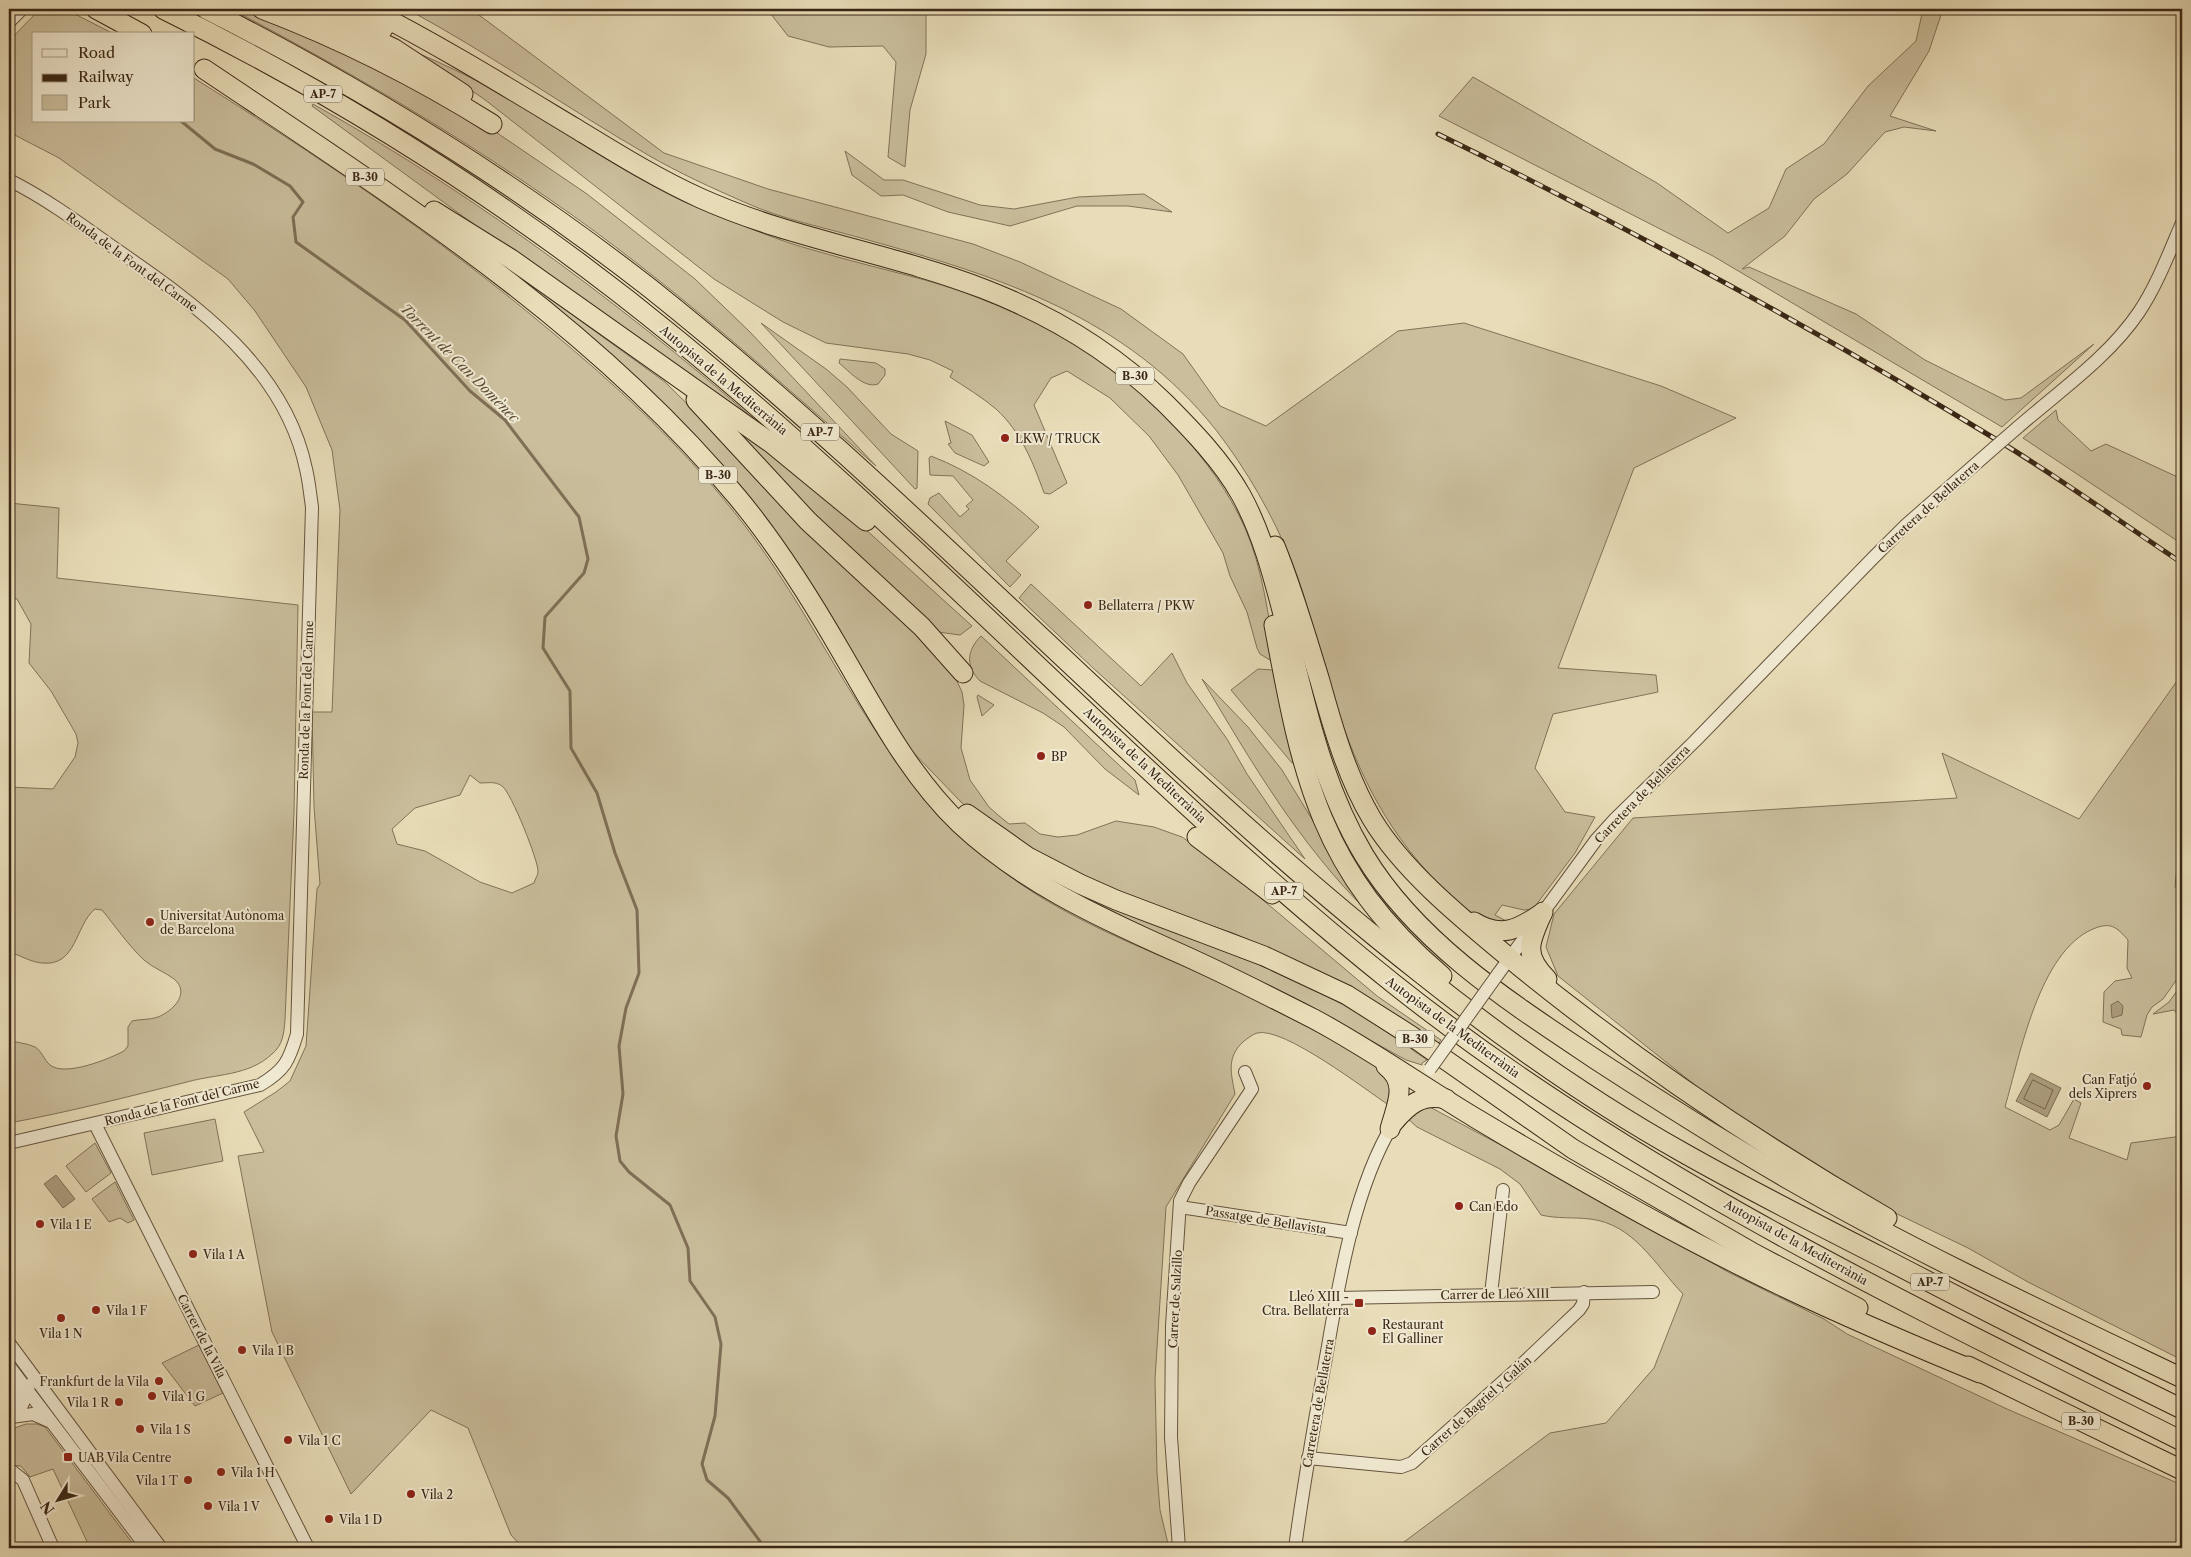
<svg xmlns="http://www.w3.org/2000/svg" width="2191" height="1557" font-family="'Libre Caslon Text',serif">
<rect width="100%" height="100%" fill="#e8ddb8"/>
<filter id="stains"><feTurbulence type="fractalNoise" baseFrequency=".004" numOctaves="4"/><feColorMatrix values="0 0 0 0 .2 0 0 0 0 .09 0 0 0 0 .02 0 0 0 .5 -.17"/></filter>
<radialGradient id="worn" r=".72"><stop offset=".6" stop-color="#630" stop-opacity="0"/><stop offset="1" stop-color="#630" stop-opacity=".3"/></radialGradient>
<g fill="#cabe9c" stroke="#827258" fill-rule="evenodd">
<path d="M 40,9 L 65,9 L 114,34 L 34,34 L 34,121 L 194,121 L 194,78 C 316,155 436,235 547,328 C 615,384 680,444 735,513 C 812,609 858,726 942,818 C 954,831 969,843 983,855 C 1048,912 1130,942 1208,977 C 1244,993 1280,1012 1315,1031 C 1341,1045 1377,1060 1393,1086 L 1390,1106 C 1366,1090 1283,1026 1257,1033 C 1253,1034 1247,1039 1244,1041 C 1226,1057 1231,1073 1235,1094 L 1166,1207 L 1155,1379 L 1157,1472 L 1160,1510 L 1169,1548 L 523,1548 L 511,1535 L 468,1428 L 431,1410 L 351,1494 L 272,1332 L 238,1156 L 264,1152 L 244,1112 L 276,1092 L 290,1081 L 306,1046 L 317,889 L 320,884 L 314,807 L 312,712 L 332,712 L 340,510 L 332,450 L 306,387 L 255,311 L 228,279 L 59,158 L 9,132 L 9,41 ZM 470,775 L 480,783 C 488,783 495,781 502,786 C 511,792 539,862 538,872 C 538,875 535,879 534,883 L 512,893 L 480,882 L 425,851 L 397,844 L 392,829 L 415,808 L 460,795 Z"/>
<path d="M 231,9 L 247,9 L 332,45 L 481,122 L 587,194 L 695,279 L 750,332 L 876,466 C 771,374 667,280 552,201 C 449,129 341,67 231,9 Z"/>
<path d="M 407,9 L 471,9 L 664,153 L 768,189 L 973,244 L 1020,262 L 1121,309 L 1183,354 L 1220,406 L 1266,426 L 1398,331 L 1464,323 L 1661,386 L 1736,418 L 1634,468 L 1558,668 L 1656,675 L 1658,692 L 1553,714 L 1535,768 L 1565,812 L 1595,817 L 1575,853 L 1533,909 L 1524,910 L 1502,905 L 1495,915 L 1510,923 C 1475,922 1463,907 1439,884 C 1382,827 1353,762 1330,686 C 1317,645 1308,602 1292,562 C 1273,516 1247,470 1216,430 C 1126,317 1001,277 868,240 C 827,228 783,220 744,202 C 712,188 679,173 648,155 C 567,108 490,54 407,9 Z"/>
<polygon points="767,9 926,9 926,54 910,110 905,167 888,157 896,62 883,46 829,47 788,36"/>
<polygon points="1923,9 1943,9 1929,51 1890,116 1936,131 1904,127 1885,132 1847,174 1814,199 1785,236 1742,269 1749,267 1856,314 1925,360 2005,400 2021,398 2094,344 2002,427 1713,256 1439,116 1473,77 1657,183 1728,233 1769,208 1786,169 1824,144 1868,86 1916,41"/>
<path d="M 413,51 C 441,63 469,76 496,91 C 568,133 637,183 715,214 C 747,227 779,241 813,250 C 850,261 888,270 925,280 C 1022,308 1112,356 1180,432 C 1206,461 1229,492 1245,528 C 1263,569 1268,616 1276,659 C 1281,694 1289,728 1297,761 L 1292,763 L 1231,690 L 1258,669 L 1273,670 L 1273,662 L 1260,654 L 1257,648 L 1247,612 L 1230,576 L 1223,553 L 1178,475 L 1149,436 L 1110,398 L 1067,371 L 1051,378 L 1034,405 L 1067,483 L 1050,494 L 1044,493 C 1033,462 1021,432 996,409 C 982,397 965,387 950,377 L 953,371 L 930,360 L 908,354 L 826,343 L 783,322 L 714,279 L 484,99 Z"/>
<path d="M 313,104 C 483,199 640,318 786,447 L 524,261 L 312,106 Z"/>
<polygon points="845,151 884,180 903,180 980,205 1014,209 1078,197 1144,194 1172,212 1128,206 1077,206 1010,226 948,212 903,195 881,196 852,175"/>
<polygon points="494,258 665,382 910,623 956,679 962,692 964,705 961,748 970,780 989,807 998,815 1009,824 1025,823 1040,834 1058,837 1077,835 1116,821 1154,827 1182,837 1219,863 1377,996 1441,1040 1437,1046 1348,986 1304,964 1233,933 1163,910 1074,874 978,817 961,802 909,748 762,519"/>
<polygon points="761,323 826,369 847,387 891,434 918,451 917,488 915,489"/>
<path d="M 840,359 L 876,363 L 885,369 L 885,375 L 878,384 C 864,389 849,371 839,363 Z"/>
<polygon points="2056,410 2058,420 2091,451 2106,444 2182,479 2182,544 2023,438"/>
<polygon points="945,421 972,435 989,462 984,466 955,453 948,444 951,443"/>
<polygon points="728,423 768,451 853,518 972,626 960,635 938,632 834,541"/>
<path d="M 931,456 C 973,472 1006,497 1039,527 L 1006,561 L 1021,575 L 1010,587 L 928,504 L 930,498 L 939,493 L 960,517 L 969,509 L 966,506 L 973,500 L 953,476 L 930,475 L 929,458 Z"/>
<path d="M 9,503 L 59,508 L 57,578 L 298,605 L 294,812 L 285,1020 C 284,1033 283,1045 272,1054 C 249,1076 215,1074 187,1082 C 127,1097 69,1112 9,1123 L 9,1040 C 17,1043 27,1043 35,1047 C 42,1051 44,1060 50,1065 C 65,1077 109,1059 124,1051 L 128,1046 L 128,1027 L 132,1021 C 140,1019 150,1020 158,1017 C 173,1011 191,993 174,979 C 165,972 153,968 144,960 C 128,945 116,927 102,910 L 95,909 C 75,925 77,967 42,963 C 30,962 20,955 9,952 L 9,787 L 53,789 L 75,757 L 78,743 L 76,734 L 51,691 L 29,663 L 31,624 L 17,599 L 9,597 Z"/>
<polygon points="1031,584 1141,686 1172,653 1187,683 1227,739 1247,774 1305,859 1093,668 1019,598"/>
<path d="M 981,636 L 1135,780 L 1139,795 L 1105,769 L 1064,727 L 1043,713 L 980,681 C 965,666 967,650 981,636 Z"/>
<path d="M 2182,674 L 2182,848 L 2178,856 L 2175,887 L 2182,892 L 2182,972 L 2163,999 L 2152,1007 L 2147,1015 L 2141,1037 L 2122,1035 L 2121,1029 L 2103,1022 L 2104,992 L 2115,981 L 2132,978 L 2127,968 L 2128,940 C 2116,926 2110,922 2093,929 C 2039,952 2020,1055 2005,1107 L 2050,1130 L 2059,1125 L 2074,1099 L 2081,1103 L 2069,1138 L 2127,1160 L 2131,1143 L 2182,1136 L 2182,1360 L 2028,1282 L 1968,1248 L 1891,1211 L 1710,1097 L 1558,976 L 1546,947 L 1554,914 L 1633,818 L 1957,798 L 1942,753 L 2079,819 Z"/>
<path d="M 1202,679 L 1248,727 L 1282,770 L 1369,913 C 1300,845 1251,762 1202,679 Z"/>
<polygon points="978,695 994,705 982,716 977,697"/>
<path d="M 1053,882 C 1128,920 1210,943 1288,977 C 1338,998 1383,1029 1427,1060 L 1422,1063 L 1422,1065 L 1406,1060 L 1330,1018 Z"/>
<polygon points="2182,984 2182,1026 2181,1018 2174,1010 2153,1014 2169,1002"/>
<path d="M 1428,1106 L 1605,1201 L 1728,1272 L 1824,1319 L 1847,1334 L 2007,1409 L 2182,1485 L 2182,1548 L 1396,1548 L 1550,1433 L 1606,1423 L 1654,1368 L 1683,1294 C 1655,1265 1634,1224 1590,1219 C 1573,1217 1558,1219 1541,1215 L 1520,1184 L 1500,1169 L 1417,1127 L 1407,1118 Z"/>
<polygon points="215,1119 223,1161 152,1175 144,1133"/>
<polygon points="95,1143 111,1173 86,1192 66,1166"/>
<polygon points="115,1182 134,1220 128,1223 120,1218 109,1222 92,1199"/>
<polygon points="199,1345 223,1393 195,1406 162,1363"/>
<polygon points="26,1424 37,1424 45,1427 136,1548 90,1548 53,1469 30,1477 21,1466 9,1465 9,1430"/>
</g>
<g fill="#ad9f81" stroke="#7f6f56">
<polygon points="2118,1001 2123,1006 2122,1015 2112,1018 2111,1005"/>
<polygon points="2031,1073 2061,1088 2047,1117 2016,1101"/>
<polygon points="56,1175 75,1199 63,1208 44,1184"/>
</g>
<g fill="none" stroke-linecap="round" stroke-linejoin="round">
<polygon stroke="#74634b" stroke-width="1" points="2033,1080 2053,1090 2045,1109 2024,1099"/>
<polyline stroke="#7f6f56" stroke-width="3" points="181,121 215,149 253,164 290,186 303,202 293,217 296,242 405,320 470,391 505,420 579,517 588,559 584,573 545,617 543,648 570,691 571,748 597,793 615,853 637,910 639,973 626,1008 619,1046 623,1094 616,1136 620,1161 629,1172 670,1205 688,1248 690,1281 715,1317 721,1344 715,1416 702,1464 707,1480 728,1498 765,1548"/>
<defs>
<g id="minor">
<polyline points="9,22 22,9"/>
<path d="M 9,180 C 47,199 82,225 117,250 C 197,305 285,368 306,469 C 309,481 310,494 312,507 L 297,1034 C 289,1061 285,1070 260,1085 L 9,1143"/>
<path d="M 2017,428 C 2058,392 2108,358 2139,312 C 2157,285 2169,253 2182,223"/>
<polyline points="1498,974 1596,840 1615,819 1695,741 1873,558 1906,525 1995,447"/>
<polyline points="95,1124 308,1548"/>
<polyline points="1180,1207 1351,1233"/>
<polyline points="1491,1294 1503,1190"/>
<polyline points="1336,1298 1653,1292"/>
<polyline points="9,1343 161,1548"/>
<polyline points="9,1366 147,1548"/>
<polyline points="9,1409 16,1394 13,1375"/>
<polyline points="17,1415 27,1395 29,1385"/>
<polyline points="11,1417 33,1414 49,1421"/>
<polyline points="1308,1458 1401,1467 1412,1463 1517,1369 1579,1310 1583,1304 1584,1292"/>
<polyline points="9,1469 23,1480 53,1548"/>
<polyline points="1179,1548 1171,1437 1172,1326 1180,1201 1189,1183 1252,1089 1245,1072"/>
<path d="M 1295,1548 C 1304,1480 1316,1413 1328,1346 C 1340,1275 1356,1185 1393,1124"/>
</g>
<g id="highway">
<polyline points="96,9 142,34"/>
<path d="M 163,9 C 347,100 520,210 678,340 C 926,543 1142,783 1394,984 C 1631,1173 1912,1306 2182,1441"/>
<path d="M 206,9 C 362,88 513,181 651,289 C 920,503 1150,760 1419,972 C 1502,1038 1589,1100 1682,1152 C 1749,1190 1818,1225 1887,1260 C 1985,1311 2084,1361 2182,1409"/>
<path d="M 262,9 C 341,39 420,79 492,124"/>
<polyline points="310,9 393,48 463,94"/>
<polyline points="336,9 383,29"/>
<path d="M 368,9 C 439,45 507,87 575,128 C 616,153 656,178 700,198 C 791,239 891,253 984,289 C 1051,315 1114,353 1165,403 C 1192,430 1222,461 1241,495 C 1262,533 1273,576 1284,618 C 1304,699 1321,783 1364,855 C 1417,943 1511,1003 1595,1059 C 1658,1100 1723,1141 1788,1179 C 1915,1252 2050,1315 2182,1378"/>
<path d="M 204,69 C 393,196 591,321 738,498 C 777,545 809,596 839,648 C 875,709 908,774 960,824 C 1021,881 1096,916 1172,950 C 1220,971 1267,995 1314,1019 C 1370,1049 1422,1086 1477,1119 C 1564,1171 1652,1222 1743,1267 C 1820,1306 1900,1340 1980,1373"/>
<polyline points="434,211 511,259 771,443 866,521"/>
<polyline points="696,400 808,521 922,627 963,673"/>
<path d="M 1275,546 C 1293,590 1306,636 1320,681 C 1333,728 1347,777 1372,819 C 1405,874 1470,925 1519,966 C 1635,1060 1757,1143 1887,1218"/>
<path d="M 1274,625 C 1302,776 1319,871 1442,976"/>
<polyline points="967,814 1028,857 1080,884 1116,900 1264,956 1347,995 1410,1035 1573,1149 1755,1254 1858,1308"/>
<polyline points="1197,837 1272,894"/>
<path d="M 1543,912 C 1530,941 1522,954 1547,979"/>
<path d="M 1474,922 C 1501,939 1519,929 1542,913"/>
<path d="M 1386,1066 C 1409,1083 1396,1106 1390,1129"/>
<path d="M 1393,1123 C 1408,1105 1422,1093 1446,1099"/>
<polyline points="1968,1366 2182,1470"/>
</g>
</defs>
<use href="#minor" stroke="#66543e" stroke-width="14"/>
<use href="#highway" stroke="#3a2715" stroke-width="21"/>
<use href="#minor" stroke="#f0e9d1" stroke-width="12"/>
<use href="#highway" stroke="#e8ddb8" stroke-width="19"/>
<defs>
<path id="rail" d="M 1438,134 C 1631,229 1819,331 2002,443 C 2064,481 2122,523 2182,563"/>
</defs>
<use href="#rail" stroke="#3a2715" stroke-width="5"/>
<use href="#rail" stroke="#f0e9d1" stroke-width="3" stroke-dasharray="9" stroke-linecap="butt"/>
<defs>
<g id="minor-bridge">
<polyline points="1995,447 2017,428"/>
<polyline points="1430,1069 1498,974"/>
</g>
</defs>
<use href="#minor-bridge" stroke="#66543e" stroke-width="14" stroke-linecap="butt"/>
<use href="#minor-bridge" stroke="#f0e9d1" stroke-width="12"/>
</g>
<g fill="#8f2418" stroke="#f0e9d1" stroke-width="2">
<circle cx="1005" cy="438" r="5"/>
<circle cx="1088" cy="605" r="5"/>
<circle cx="1041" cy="756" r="5"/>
<circle cx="150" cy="922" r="5"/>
<circle cx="2147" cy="1086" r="5"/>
<circle cx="1459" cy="1206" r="5"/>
<circle cx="40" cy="1224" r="5"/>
<circle cx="193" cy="1254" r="5"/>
<rect x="1354" y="1298" width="10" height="10" rx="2.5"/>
<circle cx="96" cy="1310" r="5"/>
<circle cx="61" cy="1318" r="5"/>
<circle cx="1372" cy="1331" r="5"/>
<circle cx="242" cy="1350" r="5"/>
<circle cx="159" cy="1381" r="5"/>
<circle cx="152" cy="1396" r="5"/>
<circle cx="119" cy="1402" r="5"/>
<circle cx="140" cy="1429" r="5"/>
<circle cx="288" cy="1440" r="5"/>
<rect x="63" y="1452" width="10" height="10" rx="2.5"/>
<circle cx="221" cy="1472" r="5"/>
<circle cx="188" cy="1480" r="5"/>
<circle cx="411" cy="1494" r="5"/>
<circle cx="208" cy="1506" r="5"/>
<circle cx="329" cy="1519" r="5"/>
</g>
<g text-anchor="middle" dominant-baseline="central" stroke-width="4" stroke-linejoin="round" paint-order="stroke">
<g fill="#f0e9d1" stroke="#71614d" stroke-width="1">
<rect x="304" y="85.5" width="38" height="17" rx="4"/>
<rect x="346" y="168.5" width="38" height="17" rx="4"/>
<rect x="1116" y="367.5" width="38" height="17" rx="4"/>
<rect x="801" y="423.5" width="38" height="17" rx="4"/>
<rect x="699" y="466.5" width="38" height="17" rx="4"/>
<rect x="1265" y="882.5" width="38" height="17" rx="4"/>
<rect x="1396" y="1030.5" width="38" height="17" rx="4"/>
<rect x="1911" y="1273.5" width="38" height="17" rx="4"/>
<rect x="2062" y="1412.5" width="38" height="17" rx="4"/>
</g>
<g font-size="11" font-weight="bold" fill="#3a2715">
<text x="323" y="94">AP-7</text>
<text x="365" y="177">B-30</text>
<text x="1135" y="376">B-30</text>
<text x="820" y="432">AP-7</text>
<text x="718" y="475">B-30</text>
<text x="1284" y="891">AP-7</text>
<text x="1415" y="1039">B-30</text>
<text x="1930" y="1282">AP-7</text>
<text x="2081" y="1421">B-30</text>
</g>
<g font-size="12" fill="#3a2715" stroke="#f0e9d1">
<text transform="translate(132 262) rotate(36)">Ronda de la Font del Carme</text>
<text transform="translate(724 380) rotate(40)">Autopista de la Mediterrània</text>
<text transform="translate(1928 507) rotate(-42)">Carretera de Bellaterra</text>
<text transform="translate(306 700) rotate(-88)">Ronda de la Font del Carme</text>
<text transform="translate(1145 765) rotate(43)">Autopista de la Mediterrània</text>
<text transform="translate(1642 794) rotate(-46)">Carretera de Bellaterra</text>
<text transform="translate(1453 1027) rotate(36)">Autopista de la Mediterrània</text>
<text transform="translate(182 1102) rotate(-14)">Ronda de la Font del Carme</text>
<text transform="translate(1266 1220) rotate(9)">Passatge de Bellavista</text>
<text transform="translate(1796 1242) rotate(29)">Autopista de la Mediterrània</text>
<text transform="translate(1495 1294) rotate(-1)">Carrer de Lleó XIII</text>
<text transform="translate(1175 1299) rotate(-87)">Carrer de Salzillo</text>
<text transform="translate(202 1336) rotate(63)">Carrer de la Vila</text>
<text transform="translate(1318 1403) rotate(-80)">Carretera de Bellaterra</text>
<text transform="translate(1476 1406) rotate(-42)">Carrer de Bagriel y Galán</text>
</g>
<g font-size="12" fill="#3a2715" stroke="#f0e9d1" text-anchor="start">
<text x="1015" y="438">LKW / TRUCK</text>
<text x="1098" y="605">Bellaterra / PKW</text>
<text x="1051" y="756">BP</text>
<text x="160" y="915">Universitat Autònoma<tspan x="160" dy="14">de Barcelona</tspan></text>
<text x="2137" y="1079" text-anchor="end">Can Fatjó<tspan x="2137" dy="14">dels Xiprers</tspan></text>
<text x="1469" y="1206">Can Edo</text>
<text x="50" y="1224">Vila 1 E</text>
<text x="203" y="1254">Vila 1 A</text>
<text x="1349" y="1296" text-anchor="end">Lleó XIII -<tspan x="1349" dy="14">Ctra. Bellaterra</tspan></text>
<text x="106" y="1310">Vila 1 F</text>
<text x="1382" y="1324">Restaurant<tspan x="1382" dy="14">El Galliner</tspan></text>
<text x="61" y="1333" text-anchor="middle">Vila 1 N</text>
<text x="252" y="1350">Vila 1 B</text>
<text x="149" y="1381" text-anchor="end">Frankfurt de la Vila</text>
<text x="162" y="1396">Vila 1 G</text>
<text x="109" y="1402" text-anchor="end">Vila 1 R</text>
<text x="150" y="1429">Vila 1 S</text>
<text x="298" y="1440">Vila 1 C</text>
<text x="78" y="1457">UAB Vila Centre</text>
<text x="231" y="1472">Vila 1 H</text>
<text x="178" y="1480" text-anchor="end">Vila 1 T</text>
<text x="421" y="1494">Vila 2</text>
<text x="218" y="1506">Vila 1 V</text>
<text x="339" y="1519">Vila 1 D</text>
</g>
<g font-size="14" font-style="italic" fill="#5c4b35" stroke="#f0e9d1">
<text transform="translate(460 363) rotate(45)">Torrent de Can Domènec</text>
</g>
</g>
<rect width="2191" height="1557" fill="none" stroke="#e8ddb8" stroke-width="30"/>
<rect x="10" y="10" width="2171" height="1537" fill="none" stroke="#3a2715" stroke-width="2.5"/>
<rect x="15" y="15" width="2161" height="1527" fill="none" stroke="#3a2715"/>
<rect x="32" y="32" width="162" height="90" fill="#f0e9d1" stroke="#a79b86"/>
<rect x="42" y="49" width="25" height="8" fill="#f0e9d1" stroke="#a79b86"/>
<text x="78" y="58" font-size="15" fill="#3a2715">Road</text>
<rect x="42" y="74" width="25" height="8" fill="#3a2715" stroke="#a79b86"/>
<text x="78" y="82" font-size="15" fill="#3a2715">Railway</text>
<rect x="42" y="95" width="25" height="15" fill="#cabe9c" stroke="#a79b86"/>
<text x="78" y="108" font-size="15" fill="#3a2715">Park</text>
<g transform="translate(58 1500) rotate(233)" stroke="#f0e9d1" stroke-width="4" paint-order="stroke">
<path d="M0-4L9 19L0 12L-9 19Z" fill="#3a2715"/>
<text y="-8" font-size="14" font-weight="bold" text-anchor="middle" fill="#3a2715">N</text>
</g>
<rect width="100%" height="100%" filter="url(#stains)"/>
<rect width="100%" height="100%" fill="url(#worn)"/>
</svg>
